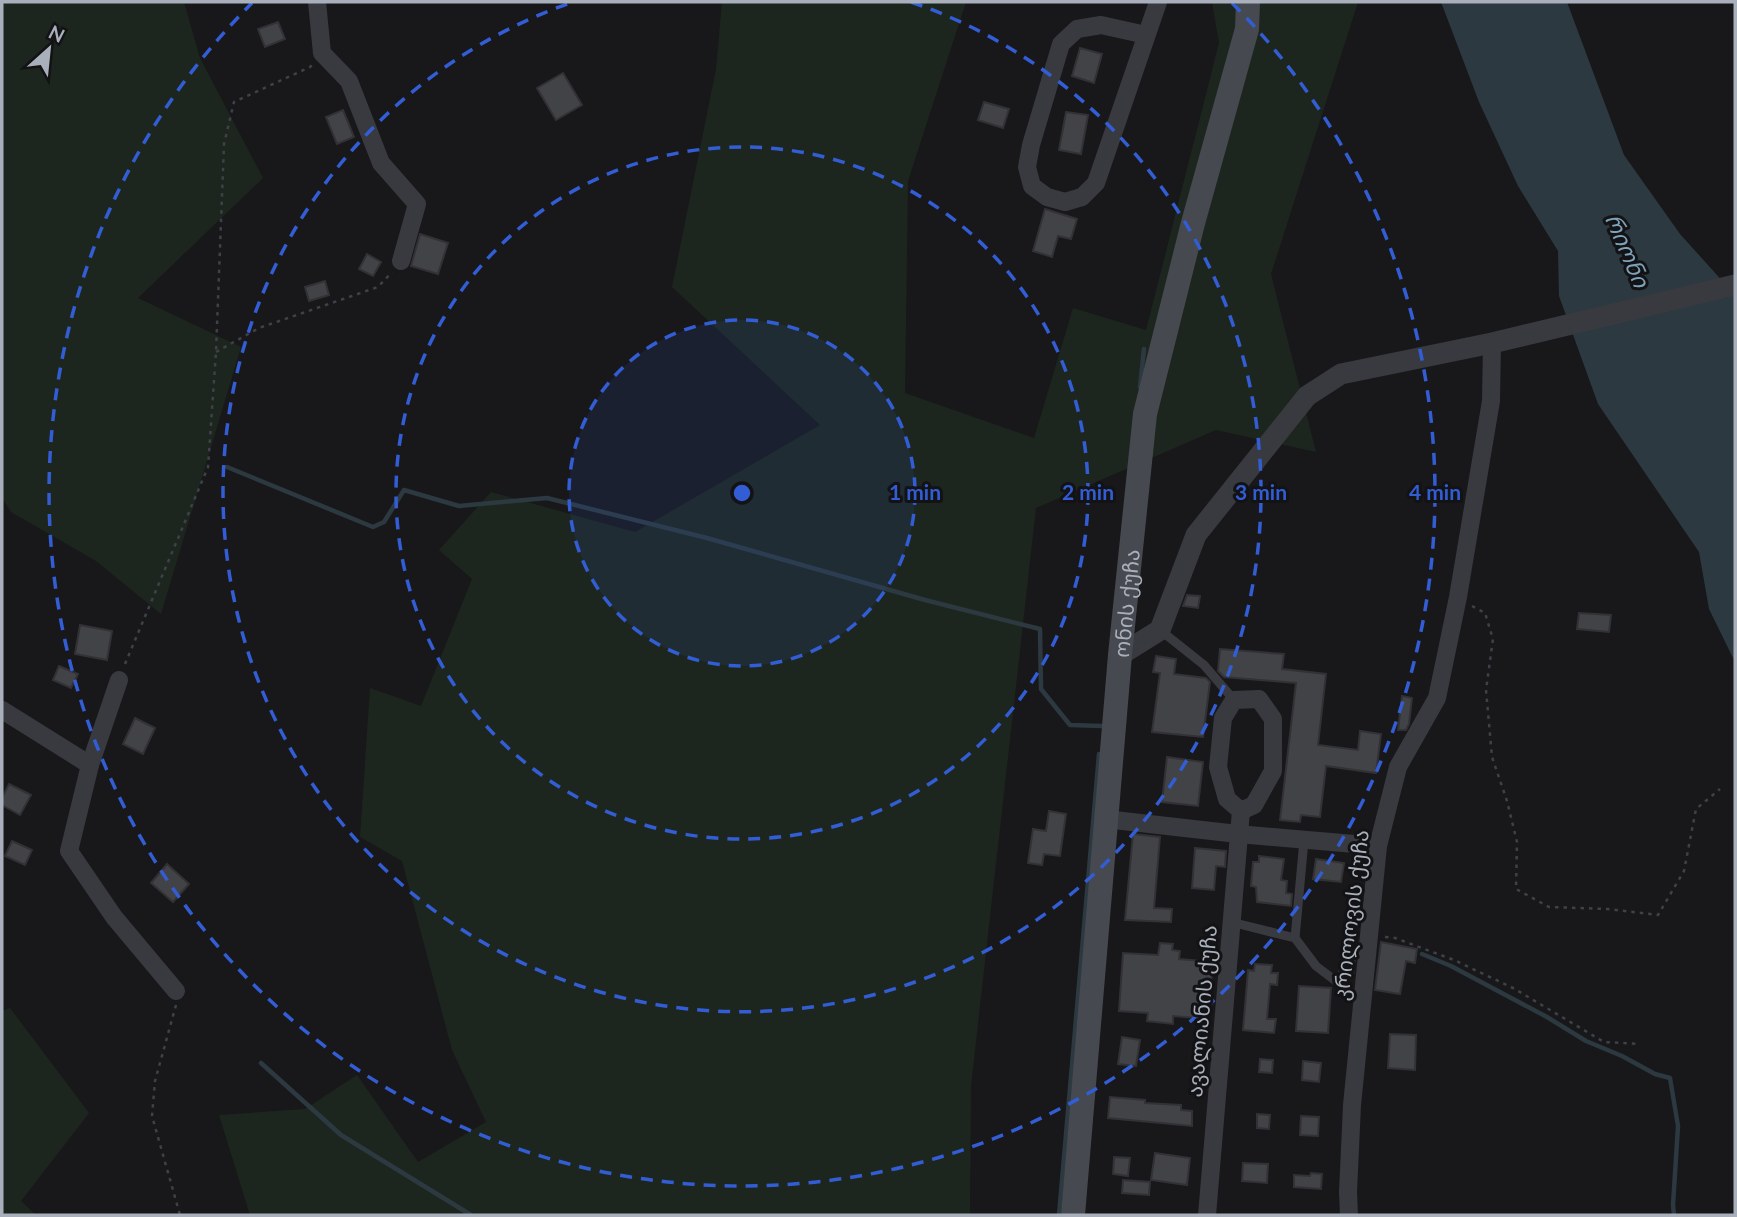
<svg xmlns="http://www.w3.org/2000/svg" width="1737" height="1217" font-family="Lato,'Noto Sans Georgian',sans-serif">
<rect width="100%" height="100%" fill="#18181a"/>
<g fill="#1d261e">
<polygon points="2,2 184,2 200,58 263,178 138,298 241,347 161,614 96,561 11,512 2,498"/>
<polygon points="722,2 966,2 908,181 905,393 1034,438 1073,308 1146,330 1219,43 1212,2 1358,2 1271,274 1316,452 1216,430 1036,508 971,1086 970,1215 250,1215 219,1115 305,1109 357,1075 418,1162 486,1122 452,1050 402,861 360,837 370,688 421,706 472,579 439,550 491,492 635,532 820,425 672,287 716,69"/>
<polygon points="10,1008 89,1113 21,1201 36,1215 2,1215 2,1011"/>
</g>
<polygon fill="#2c3940" points="1441,2 1567,2 1624,155 1680,234 1735,295 1735,662 1709,609 1699,552 1598,404 1559,296 1558,251 1518,186 1479,102"/>
<g fill="none" stroke-linecap="round" stroke-linejoin="round">
<g stroke="#2c3940" stroke-width="4.5">
<polyline points="1140,387 1144,349"/>
<polyline points="227,467 373,527 384,522 404,490 459,506 547,498 707,538 925,600 1040,629 1041,689 1070,725 1102,726"/>
<polyline points="1422,954 1451,966 1547,1017 1586,1041 1622,1056 1655,1074 1670,1078 1678,1126 1673,1205 1674,1215"/>
<polyline points="261,1063 341,1135 471,1215"/>
<polyline points="1059,1215 1099,754"/>
</g>
</g>
<g fill="#424347" stroke="#323236" stroke-width="2">
<polygon points="278,22 285,39 265,47 258,29"/>
<polygon points="1080,48 1102,54 1094,83 1072,76"/>
<polygon points="563,73 582,105 556,120 537,88"/>
<polygon points="984,102 1009,109 1003,128 978,120"/>
<polygon points="343,110 354,137 337,144 326,117"/>
<polygon points="1066,112 1088,115 1081,154 1059,150"/>
<polygon points="1045,209 1077,219 1071,239 1058,236 1052,257 1033,251"/>
<polygon points="420,234 448,243 438,274 411,266"/>
<polygon points="367,254 381,262 373,276 359,269"/>
<polygon points="325,281 329,295 309,301 305,287"/>
<polygon points="1187,595 1200,596 1198,608 1183,606"/>
<polygon points="1579,613 1611,615 1609,632 1577,629"/>
<polygon points="80,625 112,631 107,660 75,654"/>
<polygon points="1220,649 1284,654 1282,669 1326,674 1318,745 1358,750 1360,731 1381,734 1376,773 1326,766 1320,817 1301,815 1300,822 1280,820 1296,683 1224,677 1218,671"/>
<polygon points="1156,656 1176,659 1174,674 1206,678 1210,682 1203,737 1152,732 1160,673 1153,672"/>
<polygon points="59,666 78,674 71,688 53,680"/>
<polygon points="1402,696 1412,698 1409,724 1406,730 1398,730"/>
<polygon points="135,718 155,728 143,754 123,744"/>
<polygon points="1167,757 1203,762 1198,806 1162,802"/>
<polygon points="9,784 31,795 20,815 2,805 2,798"/>
<polygon points="1049,811 1066,814 1060,856 1044,854 1042,865 1028,863 1033,829 1046,831"/>
<polygon points="1133,834 1160,837 1154,908 1172,909 1171,922 1125,920"/>
<polygon points="12,841 32,850 25,865 5,856"/>
<polygon points="1195,848 1226,851 1225,867 1216,866 1214,890 1192,888"/>
<polygon points="1259,856 1284,859 1281,880 1287,881 1286,893 1292,894 1291,906 1257,902 1256,887 1251,886 1253,862 1259,862"/>
<polygon points="1316,859 1344,863 1341,882 1313,879"/>
<polygon points="167,864 189,884 173,902 151,883"/>
<polygon points="1381,942 1417,949 1415,963 1406,961 1400,994 1375,990"/>
<polygon points="1160,943 1173,944 1172,950 1180,951 1179,959 1213,962 1208,1019 1173,1016 1173,1024 1147,1021 1148,1013 1119,1011 1123,953 1158,955"/>
<polygon points="1343,956 1355,958 1353,975 1339,972"/>
<polygon points="1255,964 1272,965 1271,973 1278,973 1277,985 1270,984 1267,1019 1276,1019 1274,1033 1243,1030 1248,970 1254,971"/>
<polygon points="1299,986 1331,988 1328,1033 1296,1031"/>
<polygon points="1390,1034 1416,1035 1415,1070 1388,1068"/>
<polygon points="1122,1037 1140,1040 1136,1066 1118,1064"/>
<polygon points="1260,1059 1273,1060 1272,1073 1259,1072"/>
<polygon points="1303,1061 1321,1063 1319,1082 1302,1080"/>
<polygon points="1110,1097 1145,1100 1145,1103 1181,1105 1181,1110 1192,1111 1192,1126 1108,1118"/>
<polygon points="1257,1114 1270,1115 1269,1129 1257,1128"/>
<polygon points="1301,1116 1319,1117 1318,1136 1300,1135"/>
<polygon points="1155,1153 1190,1158 1187,1185 1151,1180"/>
<polygon points="1114,1157 1130,1158 1128,1176 1113,1174"/>
<polygon points="1243,1163 1268,1164 1267,1183 1242,1181"/>
<polygon points="1311,1173 1322,1174 1321,1189 1294,1187 1294,1175 1310,1176"/>
<polygon points="1123,1180 1150,1182 1149,1195 1122,1193"/>
</g>
<g fill="none" stroke-linecap="round" stroke-linejoin="round">
<g stroke="#3e4147" stroke-width="2.5" stroke-dasharray="3.5 5" stroke-linecap="butt">
<polyline points="216,352 259,328 378,287 392,272"/>
<polyline points="1472,606 1485,613 1493,639 1486,690 1492,757 1507,801 1517,842 1516,889 1549,907 1608,909 1658,915 1684,871 1696,809 1720,789"/>
<polyline points="125,664 208,467 216,352 224,144 234,102 310,67 313,64"/>
<polyline points="1385,937 1395,938 1454,960 1513,988 1604,1042 1640,1044"/>
<polyline points="176,1005 155,1081 152,1116 180,1215"/>
</g>
<g stroke="#383a40" stroke-width="9">
<polyline points="1160,630 1204,665 1234,700"/>
<polyline points="1231,922 1295,938 1316,966 1362,1001"/>
<polyline points="1295,938 1304,840"/>
</g>
<g stroke="#383a40" stroke-width="18">
<polyline points="317,2 322,53 349,81 381,163 417,204 401,261"/>
<polyline points="1146,35 1101,25 1077,29 1061,44 1031,145 1027,167 1032,186 1047,197 1065,202 1082,197 1096,183 1158,2"/>
<polyline points="119,680 90,765 69,851 114,917 176,991"/>
<polyline points="2,710 90,765"/>
<polyline points="1105,819 1238,834 1378,846"/>
<polyline points="1207,1215 1241,811 1254,805 1273,771 1273,719 1259,699 1234,700 1223,718 1218,767 1227,799 1241,811"/>
<polyline points="1349,1215 1348,1192 1352,1105 1378,846 1398,767 1437,698 1458,597 1491,401 1492,343"/>
</g>
<polyline stroke="#383a40" stroke-width="21" points="1120,655 1160,630 1196,535 1307,396 1341,374 1492,343 1735,285"/>
<path stroke="#464950" stroke-width="24" id="s1" d="M 1073,1215 L 1120,655 L 1145,414 L 1193,223 L 1247,29 L 1248,2"/>
</g>
<circle cx="742" cy="493" r="173" fill="#325dd4" fill-opacity=".12"/>
<g fill="none" stroke="#325dd4" stroke-width="3.5" stroke-dasharray="12 9">
<circle cx="742" cy="493" r="173"/>
<circle cx="742" cy="493" r="346"/>
<path d="M911 2A519 519 0 1 1 573 2"/>
<path d="M1232 3A693 693 0 1 1 252 3"/>
</g>
<g text-anchor="middle" dominant-baseline="central" stroke-width="6" stroke-linejoin="round" paint-order="stroke">
<g font-size="21" fill="#a9b0bb" stroke="#131315">
<text stroke="none"><textPath href="#s1" startOffset="614">ონის ქუჩა</textPath></text>
<text transform="translate(1350 915) rotate(-83)">კრილოვის ქუჩა</text>
<text transform="translate(1201 1011) rotate(-85)">ავალიანის ქუჩა</text>
</g>
<g font-size="23" font-style="italic" fill="#7da2b9" stroke="#131315">
<text transform="translate(1628 250) rotate(67)">რიონი</text>
</g>
</g>
<circle cx="742" cy="493" r="10" fill="#325dd4" stroke="#131315" stroke-width="3.5"/>
<g font-size="21" text-anchor="middle" font-weight="bold" fill="#325dd4" stroke="#131315" stroke-width="6" stroke-linejoin="round" paint-order="stroke">
<text x="915" y="500">1 min</text>
<text x="1088" y="500">2 min</text>
<text x="1261" y="500">3 min</text>
<text x="1435" y="500">4 min</text>
</g>
<rect width="1737" height="1217" fill="none" stroke="#a9b0bb" stroke-width="7"/>
<g transform="translate(49 49) rotate(27)" stroke="#131315" stroke-width="5" paint-order="stroke">
<path d="M0-5L12 26L0 18L-12 26Z" fill="#a9b0bb"/>
<text y="-10" font-size="19" font-weight="bold" text-anchor="middle" fill="#a9b0bb">N</text>
</g>
</svg>
